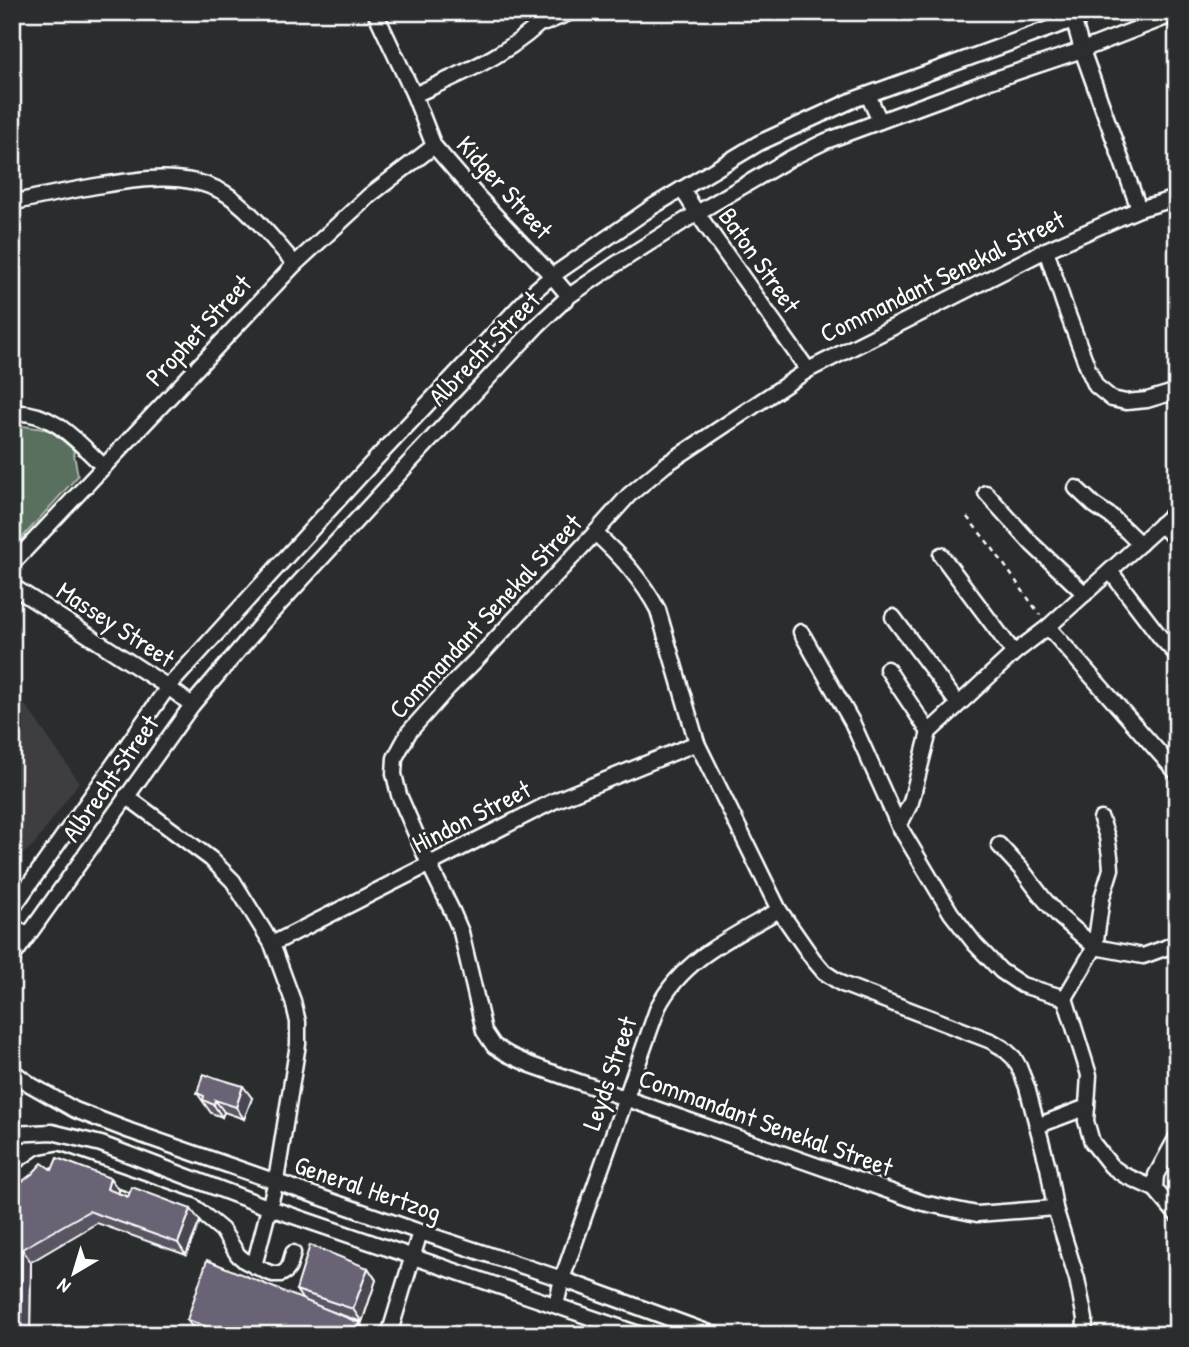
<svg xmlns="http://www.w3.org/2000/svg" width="1189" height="1347" font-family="'Patrick Hand',sans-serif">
<rect width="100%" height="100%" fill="#2a2d2e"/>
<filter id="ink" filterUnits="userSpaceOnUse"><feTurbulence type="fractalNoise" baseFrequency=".0143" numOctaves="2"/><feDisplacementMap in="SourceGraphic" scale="14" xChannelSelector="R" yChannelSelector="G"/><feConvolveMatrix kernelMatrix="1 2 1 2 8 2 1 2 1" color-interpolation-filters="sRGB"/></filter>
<g filter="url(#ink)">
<polygon fill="#3d3d43" points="12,697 27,707 79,782 34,845 12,862"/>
<polygon fill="#58705d" stroke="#acb8ae" stroke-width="2" points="16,425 50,430 73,449 78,476 12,549 12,426"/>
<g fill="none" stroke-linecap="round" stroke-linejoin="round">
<defs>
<g id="minor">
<polyline points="375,12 414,95 434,146 478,197 552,276 569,296"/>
<polyline points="1072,14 1082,50 1139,209"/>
<polyline points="545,23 571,12"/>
<path d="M 414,95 C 463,73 514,53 551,12"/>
<polyline points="868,95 880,121"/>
<polyline points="682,189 697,213 808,370"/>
<path d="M 12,203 C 40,196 68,191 96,186 C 138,179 184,171 223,192 C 249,207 275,242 295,264"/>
<polyline points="1046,250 1065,307 1089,371 1096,386 1112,399 1126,402 1147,400 1177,391"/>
<path d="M 12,413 C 51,409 78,442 104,467"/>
<polyline points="1076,488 1094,505 1112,517 1140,544"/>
<polyline points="986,493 1032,544 1085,594"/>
<polyline points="1161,524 1177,541"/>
<path d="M 595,533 C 621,556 642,580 658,610 L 697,743 L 779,910 L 813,959 L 824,972 L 842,984 L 991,1041 L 1003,1048 L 1014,1058 L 1019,1067 L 1027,1087 L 1048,1167 L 1055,1208 L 1077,1279 L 1085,1319 L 1084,1335"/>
<polyline points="941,555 1014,653"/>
<polyline points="12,564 295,264 370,195 434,146"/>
<polyline points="1110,571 1161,638 1177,655"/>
<polyline points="12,586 168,687 192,705"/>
<polyline points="893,617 958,704"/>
<polyline points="1048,627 1177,773"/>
<polyline points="801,632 852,722 899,826 951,913 975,944 1001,971 1022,985 1065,998 1095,947 1102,898 1111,869 1110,856 1107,837 1101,819"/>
<polyline points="887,669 929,732"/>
<polyline points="126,796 211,859 233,881 272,944 293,1001 298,1022 298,1044 276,1181 254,1266"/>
<polyline points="899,826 911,802 929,732 1014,653 1048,627 1177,510"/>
<polyline points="999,845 1022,870 1043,898 1059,916 1095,947 1143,956 1165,948 1177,942"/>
<polyline points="12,909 168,687 370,465 532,293 552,276 652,207 759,143 853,100 1095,12"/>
<polyline points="12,925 27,936"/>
<polyline points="272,944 554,801 697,743"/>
<polyline points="12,958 192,705 263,622 408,464 538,325 569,296 613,266 697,213 791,158 826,141 981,84 1082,50 1177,13"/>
<polyline points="1065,998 1089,1075 1086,1121 1092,1142 1111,1166 1124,1175 1155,1189 1177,1215"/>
<polyline points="12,1071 31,1085 75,1110 130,1131 420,1232 562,1279 715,1335"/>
<polyline points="1037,1126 1087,1107"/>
<polyline points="12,1134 52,1132 101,1144 270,1208 642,1335"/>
<polyline points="12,1184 43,1162 58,1159 193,1206 222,1230 238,1255 245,1261 265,1271 273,1274 281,1274 286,1271 289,1267 293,1253"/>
<polyline points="1155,1189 1156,1175 1177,1137"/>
<polyline points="1055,1208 977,1214 923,1203 531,1065 509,1055 494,1046 484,1031 461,932 452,911 429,864 399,795 394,774 395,758 409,732 448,688 477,659 595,533 629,495 665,465 808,370 1046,250 1139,209 1177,198"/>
<path d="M 556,1305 L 562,1279 L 658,1007 C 683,958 733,937 779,910"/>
<polyline points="389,1335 420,1232"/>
</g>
</defs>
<use href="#minor" stroke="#fff" stroke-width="19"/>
<polyline stroke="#fff" stroke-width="2.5" stroke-dasharray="5 5" stroke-linecap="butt" points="967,517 993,549 1040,615"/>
<use href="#minor" stroke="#2a2d2e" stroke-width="14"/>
</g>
<g fill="#5a5564" stroke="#fff" stroke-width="2">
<polygon points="197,1093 252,1098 244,1119 224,1112 222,1117 211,1113"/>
<polygon points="52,1170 110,1178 119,1191 118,1193 200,1221 186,1255 97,1223 31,1262 30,1335 12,1335 12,1187"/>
<polygon points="368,1268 376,1280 362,1322 330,1311 360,1323 368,1335 204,1335 196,1332 187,1320 303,1300 296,1290"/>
</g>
<g fill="#4a4551" stroke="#fff" stroke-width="2">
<polygon points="243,1086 252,1098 244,1119 236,1107"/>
<polygon points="215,1100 224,1112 222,1117 214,1105"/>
<polygon points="110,1178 119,1191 115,1202 107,1189"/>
<polygon points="191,1209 200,1221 186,1255 178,1243"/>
<polygon points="22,1249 31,1262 30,1335 21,1335"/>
<polygon points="368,1268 376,1280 362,1322 353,1309"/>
<polygon points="360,1323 368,1335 356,1335"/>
</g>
<g fill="#696374" stroke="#fff" stroke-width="2">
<polygon points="203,1074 243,1086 236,1107 215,1100 214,1105 203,1100 204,1096 197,1093"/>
<polygon points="57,1158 110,1178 107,1189 128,1197 132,1187 191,1209 178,1243 89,1211 22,1249 21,1335 12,1335 12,1187 20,1183 32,1174 42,1163 52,1170"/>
<polygon points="310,1245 368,1268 353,1309 296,1290"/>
<polygon points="207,1260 360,1323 356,1335 231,1335 187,1320"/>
</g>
</g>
<g text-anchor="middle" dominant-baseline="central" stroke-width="6" stroke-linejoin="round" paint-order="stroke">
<g font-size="26" fill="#fff" stroke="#2a2d2e">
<text transform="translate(505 187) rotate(48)">Kidger Street</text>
<text transform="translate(760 260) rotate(55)">Baton Street</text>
<text transform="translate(942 276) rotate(-26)">Commandant Senekal Street</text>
<text transform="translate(198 330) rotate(-47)">Prophet Street</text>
<text transform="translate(484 348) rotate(-46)">Albrecht Street</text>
<text transform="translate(485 616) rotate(-47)">Commandant Senekal Street</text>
<text transform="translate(116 624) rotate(33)">Massey Street</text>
<text transform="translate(110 778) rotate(-55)">Albrecht Street</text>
<text transform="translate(471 816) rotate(-27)">Hindon Street</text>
<text transform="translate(609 1073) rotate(-71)">Leyds Street</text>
<text transform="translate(766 1122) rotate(20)">Commandant Senekal Street</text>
<text transform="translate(368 1188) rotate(19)">General Hertzog</text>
</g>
</g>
<rect width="1189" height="1347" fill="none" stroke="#2a2d2e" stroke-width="42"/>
<rect x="21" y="21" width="1147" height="1305" fill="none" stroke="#fff" stroke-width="2.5" filter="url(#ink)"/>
<g transform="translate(74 1273) rotate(218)" stroke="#2a2d2e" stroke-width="5" paint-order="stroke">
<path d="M0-5L12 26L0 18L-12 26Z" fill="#ffffff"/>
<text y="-10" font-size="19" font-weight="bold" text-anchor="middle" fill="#ffffff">N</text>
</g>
</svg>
